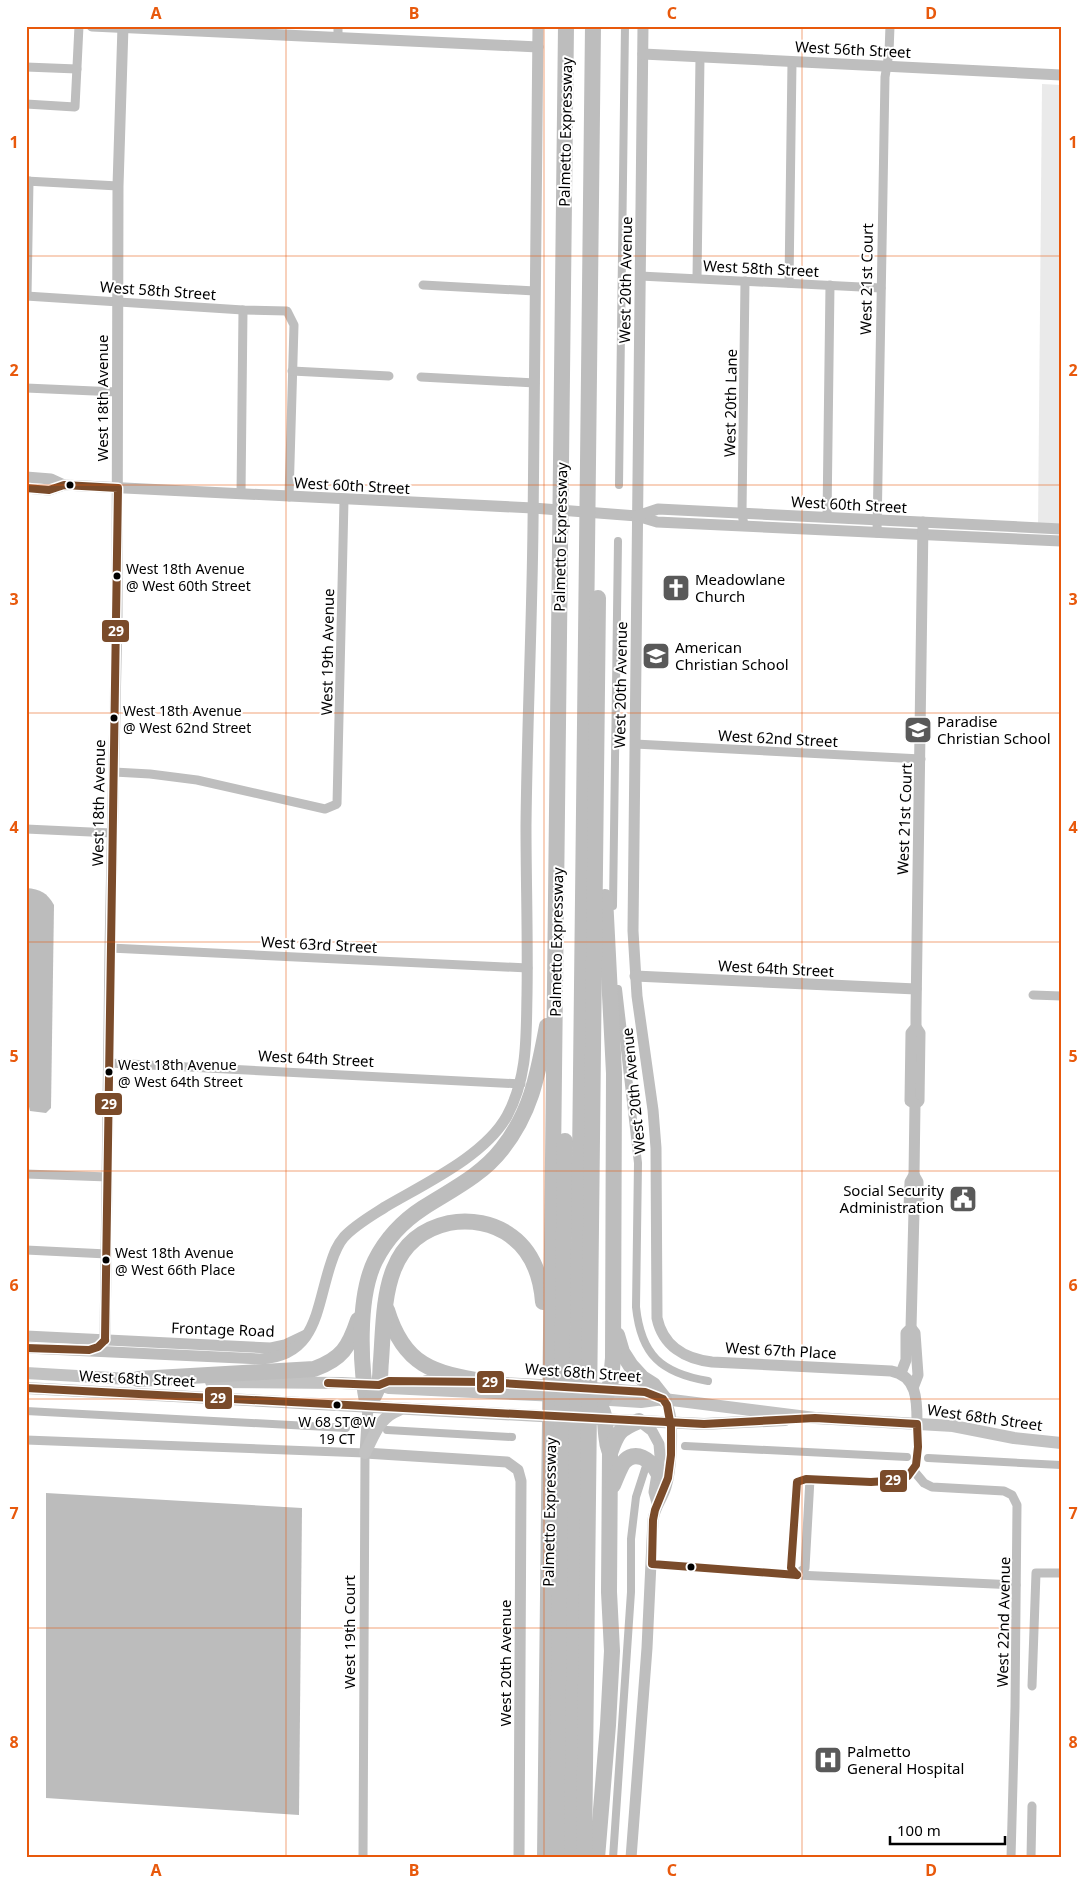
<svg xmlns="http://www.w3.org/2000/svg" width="1087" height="1884" font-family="'Noto Sans',sans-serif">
<rect width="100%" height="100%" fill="#fff"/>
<polygon fill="#eaeaea" points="1042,84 1061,85 1061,531 1038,530"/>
<g fill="#bcbcbc">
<path d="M 26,888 C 41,889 47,893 54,905 L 51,1108 L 46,1113 L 30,1111 L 26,1094 Z"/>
<polygon points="46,1493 302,1508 299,1815 46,1798"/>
</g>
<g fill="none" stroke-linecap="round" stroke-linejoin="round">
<g stroke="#bcbcbc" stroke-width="8">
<polyline points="619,485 625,26"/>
<polyline points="613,906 618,541"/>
<path d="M 618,989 L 638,1163 L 636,1307 C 641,1355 661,1373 708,1381"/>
<polyline points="26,1411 346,1428"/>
<polyline points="387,1430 512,1437"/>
<polyline points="685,1446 907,1457"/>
<polyline points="928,1458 1061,1465"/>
<polyline points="613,1858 631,1592 631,1539 636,1497 646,1466"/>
</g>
<g stroke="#bebebe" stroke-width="9">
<polyline points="338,38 338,26"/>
<polyline points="26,67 77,69"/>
<polyline points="26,104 75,107 79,26"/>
<polyline points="26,181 118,186"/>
<polyline points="640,276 881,288"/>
<polyline points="697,278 700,57"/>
<polyline points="789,283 792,62"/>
<polyline points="423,285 535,291"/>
<polyline points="26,296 243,310 287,311 294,325 289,497"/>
<polyline points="27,296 29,181"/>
<polyline points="292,371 389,376"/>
<polyline points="421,377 535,383"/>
<polyline points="26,388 117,392"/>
<polyline points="241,494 243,310"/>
<polyline points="827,518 830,285"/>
<polyline points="744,526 742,513 745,281"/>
<polyline points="877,533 885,77 889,53 890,26"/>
<polyline points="635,744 921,759"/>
<polyline points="114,772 150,774 197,780 325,809 337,804 344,500"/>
<polyline points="26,829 112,833"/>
<polyline points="110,948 528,968"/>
<polyline points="1033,995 1061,996"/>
<polyline points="109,1063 521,1084"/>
<polyline points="26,1174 108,1177"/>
<polyline points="26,1250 107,1254"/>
<polyline points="26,1440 365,1453 363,1858"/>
<polyline points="913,1470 924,1483 932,1487 1004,1491 1012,1495 1017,1505 1015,1707 1011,1858"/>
<polyline points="652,1564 797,1575 1016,1585"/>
<polyline points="797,1575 791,1568 797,1482 806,1479 871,1482 901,1480 908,1476 916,1465 918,1447 917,1424"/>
<polyline points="797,1575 805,1568 810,1479"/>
<polyline points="1032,1686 1036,1573 1061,1573"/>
<polyline points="1031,1858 1032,1806"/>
</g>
<g stroke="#bebebe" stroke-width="11">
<polyline points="92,26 538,47"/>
<path d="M 643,26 L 633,931 L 637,996 L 653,1110 L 656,1148 L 657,1318 C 663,1346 685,1359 712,1362 L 891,1371 C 918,1376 917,1402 917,1424"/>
<polyline points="643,54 1061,75"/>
<polyline points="26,477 51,479 64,485"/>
<polyline points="26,488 49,490 64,485 533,508 637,516 657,522 1061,541"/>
<polyline points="637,516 658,509 1061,529"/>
<polyline points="635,976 916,989"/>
<polyline points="915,1104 919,1101 920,1033 916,1027"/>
<polyline points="914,1211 909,1208 910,1182 914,1175 915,1104 910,1101 911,1033 916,1027 916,1013 923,522"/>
<polyline points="911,1328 915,1333 918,1375 913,1388"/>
<polyline points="26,1336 271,1348 285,1345 306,1335"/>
<polyline points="105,1340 110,948 117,616 118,186 123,26"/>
<path d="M 26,1348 L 260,1359 C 318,1356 316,1307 331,1263 C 334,1254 337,1245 344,1237 C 355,1225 371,1216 385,1207 C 424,1184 485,1156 507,1116 C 528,1076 526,1038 527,995 C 528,938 526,882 526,826 C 527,726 532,625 533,525 C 535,359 535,193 538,26"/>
<polyline points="901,1373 906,1360 906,1333 911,1328 914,1211 918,1208 918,1182 914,1175"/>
<polyline points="368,1407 365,1453 507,1462 518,1470 521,1481 519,1858"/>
<polyline points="639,1421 652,1431 659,1444 660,1456 654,1492 657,1503"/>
<path d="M 631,1858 L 647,1648 L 653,1520 C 655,1506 662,1500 666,1487 C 671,1471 674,1427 669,1410 C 668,1406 666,1403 664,1399"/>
</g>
<g stroke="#c2c2c2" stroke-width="12">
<polyline points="26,1373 146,1380"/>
<polyline points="426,1381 486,1382 558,1386"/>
<polyline points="211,1382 342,1383 379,1385 389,1388 558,1396"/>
<polyline points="580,1387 645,1392 662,1399"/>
<polyline points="26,1388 558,1417"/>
<polyline points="595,1399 641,1402 664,1399 815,1418 953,1426 1014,1438 1061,1443"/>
<polyline points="597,1419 704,1424 785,1420"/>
<path d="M 365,1453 C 374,1436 379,1417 399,1410"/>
</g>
<g stroke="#bdbdbd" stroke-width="16">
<path d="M 387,1310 C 404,1366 433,1373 486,1382"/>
<polyline points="617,1335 622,1352 631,1366 642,1378 653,1385 664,1399"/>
<path d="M 138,1379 L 314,1369 C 342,1359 349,1347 358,1320"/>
<path d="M 592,1399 C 608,1408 604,1425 607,1441 C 607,1445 609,1449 610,1453 L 609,1592 L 612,1651 L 608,1725 L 597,1858"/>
<path d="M 368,1407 C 360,1368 357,1298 375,1261 C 386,1239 403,1221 423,1208 C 451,1190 481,1176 502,1149 C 532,1111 538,1073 547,1026"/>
<path d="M 368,1407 C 371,1400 378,1391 379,1383 C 381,1376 380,1368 381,1361 C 385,1306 381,1238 449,1223 C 470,1219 494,1223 511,1236 C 533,1252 541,1276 543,1302"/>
<path d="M 581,1412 C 613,1400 610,1389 613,1358 L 614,1073 L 605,897"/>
<path d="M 610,1453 C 617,1433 619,1429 639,1421"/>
<path d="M 613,1485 C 616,1478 619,1470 623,1463 C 635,1448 651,1460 658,1473"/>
<polyline points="545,1858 566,26"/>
<polyline points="557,1858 565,1141"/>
<polyline points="572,1858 593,26"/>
<polyline points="584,1858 598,598"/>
</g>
<defs>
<g id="bus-1">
<polyline points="26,488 49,490 64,485 118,488 105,1340"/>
<polyline points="26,1348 89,1350 98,1347 105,1340"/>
<polyline points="328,1383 379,1385 389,1381 486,1382 645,1392 663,1399 667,1405 671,1427 671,1455 668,1478 655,1510 653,1520 652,1564 797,1575"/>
<polyline points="26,1388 704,1424 815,1418 917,1424 918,1447 916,1465 908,1476 901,1480 871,1482 806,1479 797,1482 791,1568 797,1575"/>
</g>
</defs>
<use href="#bus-1" stroke="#fff" stroke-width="11"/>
<use href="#bus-1" stroke="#7a4b2a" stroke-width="8"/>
</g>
<path fill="none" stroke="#e8590c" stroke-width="1" stroke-opacity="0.55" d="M 286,26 L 286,1858M 544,26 L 544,1858M 802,26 L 802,1858M 26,256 L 1061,256M 26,485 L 1061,485M 26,713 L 1061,713M 26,942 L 1061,942M 26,1171 L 1061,1171M 26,1399 L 1061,1399M 26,1628 L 1061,1628"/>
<defs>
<symbol id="church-square" viewBox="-11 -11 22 22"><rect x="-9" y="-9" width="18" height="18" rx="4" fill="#595959" stroke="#fff"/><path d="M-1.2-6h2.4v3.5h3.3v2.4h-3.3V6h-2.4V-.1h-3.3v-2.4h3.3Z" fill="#fff"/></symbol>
<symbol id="school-square" viewBox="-11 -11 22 22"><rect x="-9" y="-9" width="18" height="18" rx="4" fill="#595959" stroke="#fff"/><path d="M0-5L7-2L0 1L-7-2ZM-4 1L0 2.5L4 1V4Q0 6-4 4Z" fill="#fff"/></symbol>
<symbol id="civic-square" viewBox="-11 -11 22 22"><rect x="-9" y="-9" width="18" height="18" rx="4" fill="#595959" stroke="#fff"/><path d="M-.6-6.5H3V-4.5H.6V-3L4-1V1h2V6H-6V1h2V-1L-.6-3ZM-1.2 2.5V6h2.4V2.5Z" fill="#fff"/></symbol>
<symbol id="hospital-square" viewBox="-11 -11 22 22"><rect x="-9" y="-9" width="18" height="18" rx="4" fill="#595959" stroke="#fff"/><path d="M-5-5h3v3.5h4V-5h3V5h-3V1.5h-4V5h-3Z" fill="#fff"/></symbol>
</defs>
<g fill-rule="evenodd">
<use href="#church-square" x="660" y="572" width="32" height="32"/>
<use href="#school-square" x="640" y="640" width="32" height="32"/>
<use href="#school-square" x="902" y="714" width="32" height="32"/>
<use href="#civic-square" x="947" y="1183" width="32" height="32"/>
<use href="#hospital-square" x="812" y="1744" width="32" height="32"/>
</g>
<g fill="#000" stroke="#fff" stroke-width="2">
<circle cx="70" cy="485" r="4.5"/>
<circle cx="117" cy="576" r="4.5"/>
<circle cx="114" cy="718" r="4.5"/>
<circle cx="109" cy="1072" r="4.5"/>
<circle cx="106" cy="1260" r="4.5"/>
<circle cx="337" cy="1405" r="4.5"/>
<circle cx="691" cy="1567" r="4.5"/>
</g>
<g text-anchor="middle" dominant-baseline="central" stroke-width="4" stroke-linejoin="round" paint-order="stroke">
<g font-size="14" fill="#000" stroke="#fff" text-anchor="start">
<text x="126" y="568">West 18th Avenue<tspan x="126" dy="17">@ West 60th Street</tspan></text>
<text x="123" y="710">West 18th Avenue<tspan x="123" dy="17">@ West 62nd Street</tspan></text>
<text x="118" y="1064">West 18th Avenue<tspan x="118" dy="17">@ West 64th Street</tspan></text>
<text x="115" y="1252">West 18th Avenue<tspan x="115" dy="17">@ West 66th Place</tspan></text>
<text x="337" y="1421" text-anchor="middle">W 68 ST@W<tspan x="337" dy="17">19 CT</tspan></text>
</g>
<g font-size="15" fill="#000" stroke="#fff">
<text transform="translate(853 49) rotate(3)">West 56th Street</text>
<text transform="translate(565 132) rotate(-89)">Palmetto Expressway</text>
<text transform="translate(761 268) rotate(3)">West 58th Street</text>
<text transform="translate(866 279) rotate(-89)">West 21st Court</text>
<text transform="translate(625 280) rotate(-89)">West 20th Avenue</text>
<text transform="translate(158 290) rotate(4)">West 58th Street</text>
<text transform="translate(102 398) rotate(-90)">West 18th Avenue</text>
<text transform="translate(730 403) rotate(-89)">West 20th Lane</text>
<text transform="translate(352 485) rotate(3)">West 60th Street</text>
<text transform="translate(849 504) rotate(3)">West 60th Street</text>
<text transform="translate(560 537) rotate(-89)">Palmetto Expressway</text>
<text transform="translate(327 652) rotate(-89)">West 19th Avenue</text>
<text transform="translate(620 685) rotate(-89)">West 20th Avenue</text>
<text transform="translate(778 738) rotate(3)">West 62nd Street</text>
<text transform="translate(98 803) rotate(-89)">West 18th Avenue</text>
<text transform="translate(904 819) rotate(-88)">West 21st Court</text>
<text transform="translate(556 942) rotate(-89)">Palmetto Expressway</text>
<text transform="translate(319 944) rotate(3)">West 63rd Street</text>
<text transform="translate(776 968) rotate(3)">West 64th Street</text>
<text transform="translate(316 1058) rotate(3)">West 64th Street</text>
<text transform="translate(633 1091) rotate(-96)">West 20th Avenue</text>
<text transform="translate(223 1329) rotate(2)">Frontage Road</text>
<text transform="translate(781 1350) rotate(3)">West 67th Place</text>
<text transform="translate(583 1372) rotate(4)">West 68th Street</text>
<text transform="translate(137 1378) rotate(3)">West 68th Street</text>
<text transform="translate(985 1417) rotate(8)">West 68th Street</text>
<text transform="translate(549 1512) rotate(-89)">Palmetto Expressway</text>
<text transform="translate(1003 1622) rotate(-89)">West 22nd Avenue</text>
<text transform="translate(349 1632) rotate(-90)">West 19th Court</text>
<text transform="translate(505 1663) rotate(-90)">West 20th Avenue</text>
</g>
<g font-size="15" fill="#000" stroke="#fff" text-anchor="start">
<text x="695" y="579">Meadowlane<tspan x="695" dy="17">Church</tspan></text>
<text x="675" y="647">American<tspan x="675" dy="17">Christian School</tspan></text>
<text x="937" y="721">Paradise<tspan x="937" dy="17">Christian School</tspan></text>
<text x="944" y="1190" text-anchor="end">Social Security<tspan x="944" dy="17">Administration</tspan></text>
<text x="847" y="1751">Palmetto<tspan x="847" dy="17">General Hospital</tspan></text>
</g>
</g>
<g stroke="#fff" stroke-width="2">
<rect x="101" y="619" width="29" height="24" rx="5" fill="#7a4b2a"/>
<rect x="94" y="1092" width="29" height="24" rx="5" fill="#7a4b2a"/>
<rect x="476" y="1370" width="29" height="24" rx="5" fill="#7a4b2a"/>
<rect x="204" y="1386" width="29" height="24" rx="5" fill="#7a4b2a"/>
<rect x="879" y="1469" width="29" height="24" rx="5" fill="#7a4b2a"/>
</g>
<g font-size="14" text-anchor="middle" font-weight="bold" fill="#fff">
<text x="116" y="636">29</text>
<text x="109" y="1109">29</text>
<text x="490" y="1387">29</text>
<text x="218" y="1403">29</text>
<text x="893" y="1485">29</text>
</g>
<rect width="1087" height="1884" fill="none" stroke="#ffffff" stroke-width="55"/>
<path d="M890 1836v8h115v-8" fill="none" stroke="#000000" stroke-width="2.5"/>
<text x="897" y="1836" font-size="15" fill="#000000" stroke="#ffffff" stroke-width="4" paint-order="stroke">100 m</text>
<rect x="28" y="28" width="1032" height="1828" fill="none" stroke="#e8590c" stroke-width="2"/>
<g font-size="16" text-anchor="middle" font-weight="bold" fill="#e8590c">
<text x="156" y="19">A</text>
<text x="414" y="19">B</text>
<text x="672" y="19">C</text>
<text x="931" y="19">D</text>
<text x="14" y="148">1</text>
<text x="1073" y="148">1</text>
<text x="14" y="376">2</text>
<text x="1073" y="376">2</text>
<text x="14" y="605">3</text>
<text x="1073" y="605">3</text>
<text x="14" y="833">4</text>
<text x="1073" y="833">4</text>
<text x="14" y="1062">5</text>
<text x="1073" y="1062">5</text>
<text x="14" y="1291">6</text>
<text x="1073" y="1291">6</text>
<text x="14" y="1519">7</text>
<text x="1073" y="1519">7</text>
<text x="14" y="1748">8</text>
<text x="1073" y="1748">8</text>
<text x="156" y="1876">A</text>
<text x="414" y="1876">B</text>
<text x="672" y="1876">C</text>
<text x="931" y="1876">D</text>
</g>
</svg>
